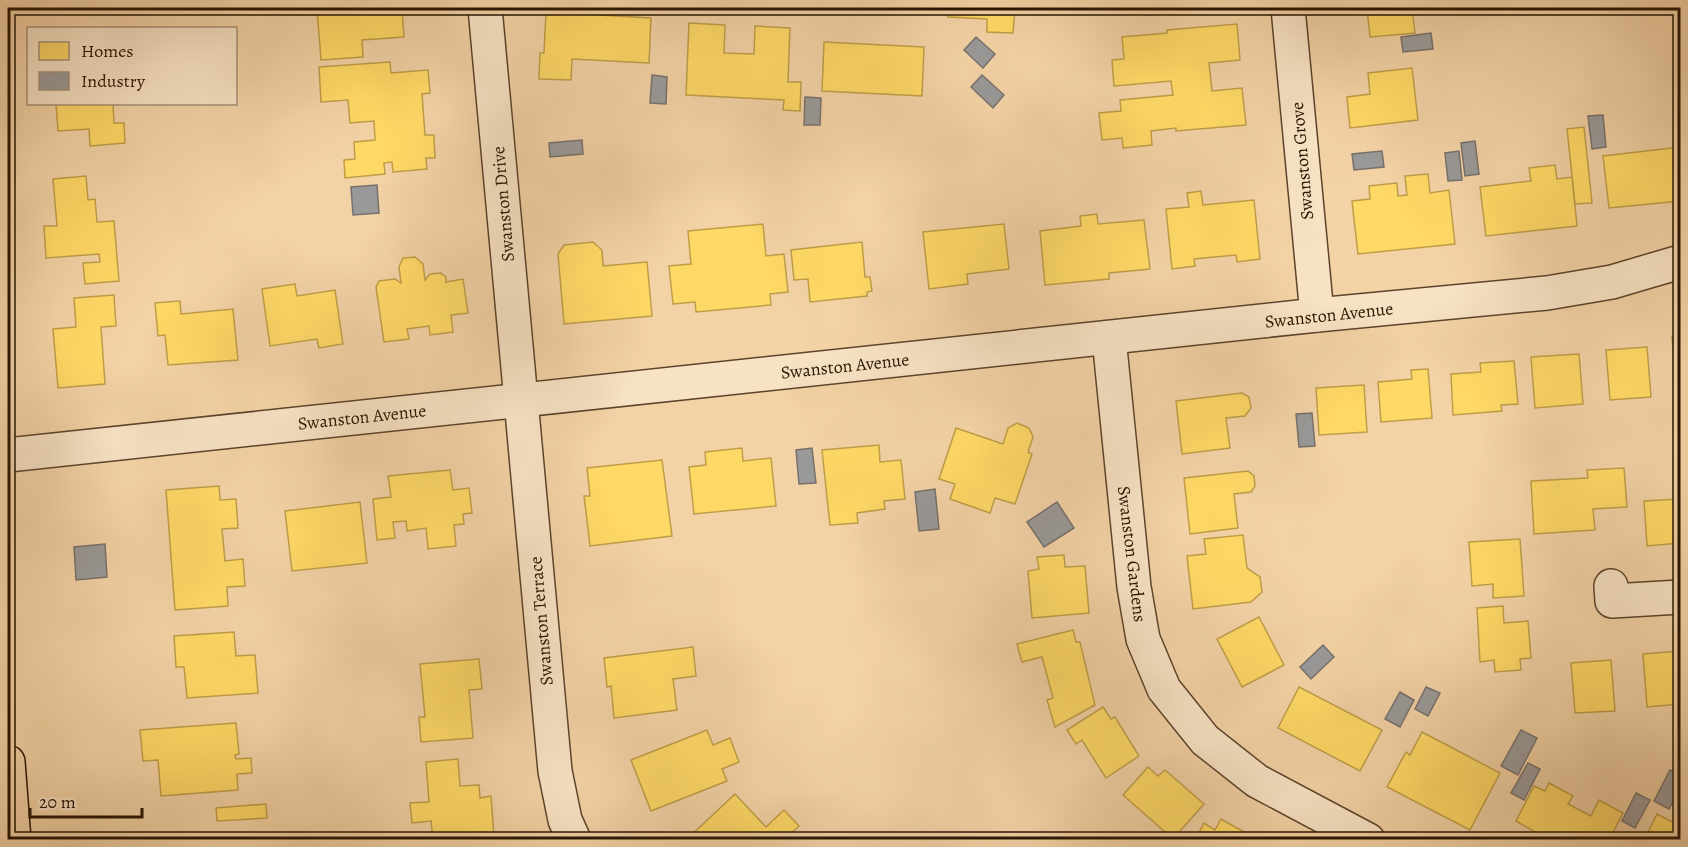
<svg xmlns="http://www.w3.org/2000/svg" width="1688" height="847" font-family="Alegreya,serif">
<rect width="100%" height="100%" fill="#f3d2a5"/>
<filter id="stains"><feTurbulence type="fractalNoise" baseFrequency=".00333" numOctaves="4"/><feColorMatrix values="0 0 0 0 .2 0 0 0 0 .09 0 0 0 0 .02 0 0 0 .5 -.17"/></filter>
<radialGradient id="worn" r=".72"><stop offset=".6" stop-color="#630" stop-opacity="0"/><stop offset="1" stop-color="#630" stop-opacity=".3"/></radialGradient>
<g fill="#ffd966" stroke="#bf9e48" stroke-width="1.5">
<polygon points="329,8 402,8 404,37 362,40 363,57 321,60 317,9"/>
<polygon points="949,8 1015,8 1013,33 987,32 987,19 948,17"/>
<polygon points="1367,8 1412,8 1415,33 1370,37"/>
<polygon points="546,12 651,18 649,63 572,59 571,80 539,79 540,53 544,53"/>
<polygon points="689,23 725,25 724,53 754,54 755,26 790,28 788,82 801,82 800,111 783,110 784,100 686,95"/>
<polygon points="1237,24 1240,60 1209,63 1212,91 1242,88 1246,125 1176,131 1176,128 1151,131 1152,145 1123,148 1122,138 1102,140 1099,113 1121,111 1120,100 1173,95 1171,81 1114,86 1112,60 1124,59 1122,37 1167,33 1167,30"/>
<polygon points="824,42 924,47 922,96 822,91"/>
<polygon points="390,62 391,73 428,70 430,93 422,94 425,135 434,135 435,158 426,158 427,169 393,172 392,162 384,163 385,174 345,178 344,160 355,159 354,142 375,140 374,121 350,123 348,100 321,102 319,67"/>
<polygon points="1412,68 1418,120 1350,128 1347,97 1370,94 1368,73"/>
<polygon points="56,104 113,104 114,123 124,123 125,143 90,146 89,129 58,131"/>
<polygon points="1584,127 1592,203 1575,204 1567,129"/>
<polygon points="1680,147 1680,201 1609,208 1603,156"/>
<polygon points="1555,165 1557,179 1572,177 1577,226 1486,236 1480,187 1531,181 1529,168"/>
<polygon points="1428,174 1430,193 1449,190 1455,244 1358,254 1352,201 1370,199 1369,186 1397,183 1398,196 1407,195 1405,176"/>
<polygon points="86,176 88,200 95,199 97,222 114,221 119,281 85,284 83,263 100,262 99,254 46,258 44,226 57,226 53,179"/>
<polygon points="1201,191 1203,205 1254,200 1260,259 1237,262 1236,255 1194,259 1195,266 1172,269 1166,209 1189,207 1187,193"/>
<polygon points="1097,214 1098,224 1144,220 1150,269 1109,273 1109,279 1045,285 1040,231 1081,226 1080,216"/>
<polygon points="763,224 766,256 784,254 788,292 770,294 771,305 696,312 695,302 673,304 669,266 691,264 688,231"/>
<polygon points="1004,224 1009,269 967,274 968,284 929,289 923,232"/>
<polygon points="593,242 602,250 603,266 647,262 652,316 564,324 558,254 564,245"/>
<polygon points="862,242 865,277 870,277 872,291 867,292 867,296 810,302 808,279 794,280 791,250"/>
<polygon points="415,257 423,264 425,280 430,274 441,273 446,277 446,282 463,279 468,313 451,315 453,332 430,335 429,326 407,329 409,339 384,342 376,287 379,281 395,279 401,283 399,267 403,258"/>
<polygon points="295,284 297,296 335,290 343,344 319,348 317,339 270,346 262,289"/>
<polygon points="114,295 116,326 101,327 105,384 58,388 53,329 76,327 74,298"/>
<polygon points="180,301 181,314 233,309 238,360 168,365 165,335 158,336 155,303"/>
<polygon points="1680,336 1680,386 1676,386 1672,337"/>
<polygon points="1647,347 1651,397 1610,400 1606,350"/>
<polygon points="1579,354 1583,404 1535,408 1531,357"/>
<polygon points="1514,361 1518,404 1501,405 1502,411 1453,415 1451,374 1481,372 1480,363"/>
<polygon points="1428,369 1432,418 1381,422 1378,382 1412,379 1411,370"/>
<polygon points="1364,385 1367,432 1319,435 1316,388"/>
<polygon points="1242,393 1249,397 1251,408 1245,416 1226,418 1230,448 1182,454 1176,401"/>
<polygon points="1017,423 1029,428 1033,437 1028,452 1032,454 1015,504 995,498 990,513 950,499 955,484 939,479 956,428 1003,444 1008,428"/>
<polygon points="879,445 880,462 901,460 905,499 884,501 885,509 857,513 858,523 830,525 822,450"/>
<polygon points="742,448 743,461 771,458 776,506 694,514 689,467 706,465 705,452"/>
<polygon points="662,460 672,536 590,546 584,496 590,496 587,468"/>
<polygon points="1624,468 1627,507 1593,509 1595,530 1534,534 1531,481 1588,478 1587,470"/>
<polygon points="450,470 453,490 469,488 472,513 463,514 464,524 454,525 456,546 428,549 426,528 407,531 406,521 393,522 395,538 377,540 373,499 391,497 388,476"/>
<polygon points="1248,471 1254,476 1255,486 1251,492 1234,494 1238,528 1190,534 1184,478"/>
<polygon points="219,486 220,500 236,499 238,528 222,529 225,561 243,559 245,586 227,587 228,606 175,610 166,490"/>
<polygon points="1680,499 1680,543 1647,546 1644,501"/>
<polygon points="360,502 367,563 292,571 285,511"/>
<polygon points="1243,535 1247,568 1260,577 1262,592 1251,602 1193,609 1187,556 1206,554 1204,539"/>
<polygon points="1520,539 1524,596 1493,598 1493,584 1472,586 1469,542"/>
<polygon points="1064,555 1065,567 1085,566 1089,613 1032,618 1028,571 1039,569 1037,557"/>
<polygon points="1503,606 1504,623 1528,621 1531,658 1520,659 1521,670 1495,672 1494,660 1480,662 1477,608"/>
<polygon points="1259,617 1284,665 1242,687 1217,639"/>
<polygon points="1073,630 1076,642 1080,642 1095,705 1055,727 1047,700 1053,698 1042,657 1022,662 1017,644"/>
<polygon points="234,632 236,656 255,655 258,693 187,698 184,667 176,667 174,636"/>
<polygon points="693,647 696,676 673,679 677,710 614,718 611,686 607,687 604,658"/>
<polygon points="1680,651 1680,704 1647,707 1643,654"/>
<polygon points="479,659 482,689 469,690 473,738 421,742 419,717 425,717 420,664"/>
<polygon points="1611,660 1615,711 1575,713 1571,663"/>
<polygon points="1299,687 1382,730 1360,771 1278,728"/>
<polygon points="1103,707 1111,719 1115,717 1139,756 1106,778 1082,740 1076,744 1067,730"/>
<polygon points="236,723 239,754 235,755 236,759 251,758 252,773 237,774 238,790 161,796 158,760 143,761 140,730"/>
<polygon points="707,730 713,745 730,738 739,762 722,769 727,781 651,811 631,760"/>
<polygon points="1422,732 1500,773 1470,830 1387,787 1406,752 1410,755"/>
<polygon points="458,759 460,786 479,785 480,798 491,796 494,837 483,838 484,840 433,840 431,821 412,823 410,803 429,802 426,762"/>
<polygon points="1148,767 1158,776 1165,770 1204,804 1173,839 1123,795"/>
<polygon points="1549,783 1573,796 1568,804 1591,816 1599,800 1623,813 1609,840 1540,840 1542,836 1516,821 1534,786 1545,791"/>
<polygon points="735,794 766,827 784,810 799,826 784,840 686,840"/>
<polygon points="266,804 267,818 217,821 216,808"/>
<polygon points="1657,814 1680,826 1680,840 1644,840"/>
<polygon points="1221,819 1255,838 1254,840 1195,840 1204,823 1215,830"/>
</g>
<g fill="#999" stroke="#77716c" stroke-width="1.5">
<polygon points="1146,8 1173,8 1173,13 1146,15"/>
<polygon points="1431,33 1433,49 1403,52 1401,37"/>
<polygon points="976,37 995,54 983,68 964,50"/>
<polygon points="652,75 667,77 666,104 650,103"/>
<polygon points="982,75 1004,95 993,108 971,87"/>
<polygon points="805,97 821,98 820,125 804,125"/>
<polygon points="1603,115 1606,147 1592,149 1588,116"/>
<polygon points="582,140 583,154 550,157 549,143"/>
<polygon points="1475,141 1479,174 1465,176 1461,143"/>
<polygon points="1382,151 1384,167 1354,170 1352,154"/>
<polygon points="1459,151 1462,180 1448,181 1445,153"/>
<polygon points="377,185 379,213 353,215 351,187"/>
<polygon points="1312,413 1315,446 1299,447 1296,414"/>
<polygon points="812,448 816,483 799,484 796,450"/>
<polygon points="935,489 939,529 919,531 915,492"/>
<polygon points="1057,502 1074,528 1044,547 1027,522"/>
<polygon points="105,544 107,577 76,580 74,547"/>
<polygon points="1323,645 1334,657 1311,679 1300,667"/>
<polygon points="1426,687 1440,693 1428,716 1415,709"/>
<polygon points="1400,692 1414,700 1400,727 1385,719"/>
<polygon points="1521,730 1537,738 1518,775 1501,766"/>
<polygon points="1528,763 1540,769 1524,800 1511,793"/>
<polygon points="1670,770 1680,775 1680,788 1669,809 1654,801"/>
<polygon points="1636,793 1650,800 1635,828 1622,821"/>
</g>
<g fill="none" stroke-linecap="round" stroke-linejoin="round">
<defs>
<g id="street">
<polyline points="485,8 555,771 565,820 574,840"/>
<polyline points="1288,8 1317,315"/>
<polyline points="1109,338 1134,587 1143,639 1164,689 1205,740 1257,781 1368,840"/>
<polyline points="8,455 1317,315 1547,293 1612,282 1680,262"/>
<polyline points="1611,586 1612,601 1680,597"/>
</g>
<polyline id="primary" points="8,762 14,840"/>
</defs>
<use href="#street" stroke="#5c442b" stroke-width="36"/>
<use href="#primary" stroke="#291502" stroke-width="36"/>
<use href="#street" stroke="#f7e2c4" stroke-width="33"/>
<use href="#primary" stroke="#f3d2a5" stroke-width="33"/>
</g>
<g text-anchor="middle" dominant-baseline="central" stroke-width="6" stroke-linejoin="round" paint-order="stroke">
<g font-size="18" fill="#291502" stroke="#f7e2c4">
<text transform="translate(1302 161) rotate(-95)">Swanston Grove</text>
<text transform="translate(503 204) rotate(-95)">Swanston Drive</text>
<text transform="translate(1329 315) rotate(-6)">Swanston Avenue</text>
<text transform="translate(845 366) rotate(-6)">Swanston Avenue</text>
<text transform="translate(362 417) rotate(-6)">Swanston Avenue</text>
<text transform="translate(1132 554) rotate(83)">Swanston Gardens</text>
<text transform="translate(541 621) rotate(-95)">Swanston Terrace</text>
</g>
</g>
<rect width="1688" height="847" fill="none" stroke="#f3d2a5" stroke-width="30"/>
<rect x="9" y="9" width="1670" height="829" fill="none" stroke="#291502" stroke-width="3"/>
<rect x="15" y="15" width="1658" height="817" fill="none" stroke="#291502" stroke-width="1.5"/>
<rect x="27" y="27" width="210" height="78" fill="#f7e2c4" stroke="#a59076" stroke-width="1.5"/>
<rect x="39" y="42" width="30" height="18" fill="#ffd966" stroke="#a59076" stroke-width="1.5"/>
<text x="81" y="57" font-size="18" fill="#291502">Homes</text>
<rect x="39" y="72" width="30" height="18" fill="#999999" stroke="#a59076" stroke-width="1.5"/>
<text x="81" y="87" font-size="18" fill="#291502">Industry</text>
<path d="M30 808v9h112v-9" fill="none" stroke="#291502" stroke-width="3"/>
<text x="39" y="808" font-size="18" fill="#291502" stroke="#f7e2c4" stroke-width="4.5" paint-order="stroke">20 m</text>
<rect width="100%" height="100%" filter="url(#stains)"/>
<rect width="100%" height="100%" fill="url(#worn)"/>
</svg>
